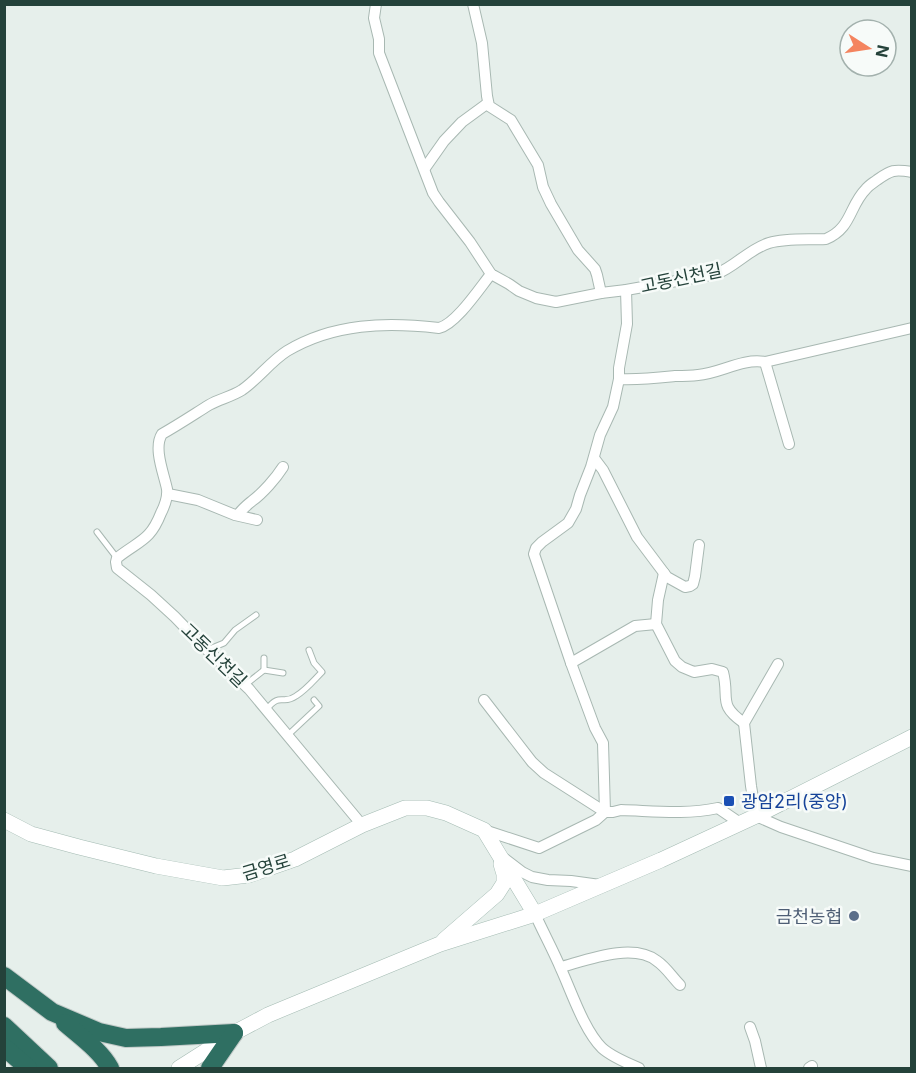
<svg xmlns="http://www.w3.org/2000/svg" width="916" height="1073" font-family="Inter,'Noto Sans KR',sans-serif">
<rect width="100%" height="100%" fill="#e6efeb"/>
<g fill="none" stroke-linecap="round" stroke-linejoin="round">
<defs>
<g id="lane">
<polyline points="97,532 117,558"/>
<polyline points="207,650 224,643 235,630 256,615"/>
<polyline points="264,670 264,658"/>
<polyline points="245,685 264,670 283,673"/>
<path d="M 266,710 C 281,691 282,706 296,696 C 306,690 314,680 322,672 L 314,663 L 309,650"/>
<polyline points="287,736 319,706 314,700"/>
</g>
<g id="street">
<path d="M 376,4 L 374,18 L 379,39 L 379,53 L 433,193 L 439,202 L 470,242 L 491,274 L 509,284 L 519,291 L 536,298 L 556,302 L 601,293 L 626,290 L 716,274 C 735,267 749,249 769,243 C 787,238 807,240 826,239 C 852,228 849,206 866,189 C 869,185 873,183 877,180 C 891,170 894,169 912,172"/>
<polyline points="473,4 482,43 487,96 489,106 511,120 538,165 543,187 551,204 578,250 595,269 597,275 601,293"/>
<polyline points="425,168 444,141 462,122 488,103"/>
<path d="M 626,290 L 627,324 L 619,368 L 619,379 C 638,380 656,378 675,376 C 682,376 690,376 698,375 C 721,373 742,358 765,362 L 912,328"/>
<polyline points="765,362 789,444"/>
<path d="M 619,379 L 613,407 L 600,435 L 591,467 L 580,495 L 576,509 L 568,523 L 542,542 L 536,548 L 534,554 L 571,663 L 595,728 L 603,743 L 605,812 L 613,812 L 621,810 C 654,811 685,815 718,808 L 740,823"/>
<polyline points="594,458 603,470 637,537 667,577 685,587 690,586 693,584 695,576 699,545"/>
<polyline points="168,494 198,500 235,515 257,520"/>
<path d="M 238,515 C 242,509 246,506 252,501 C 263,493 276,478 283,467"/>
<path d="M 664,573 L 658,600 L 656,624 L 675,661 L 682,667 L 694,672 L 712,669 L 723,672 C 730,699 717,704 744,723"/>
<polyline points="571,663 635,626 656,624"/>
<polyline points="778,664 744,723 751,786 756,816 781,827 873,858 912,866"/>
<polyline points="484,700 532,762 544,773 605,812 596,820 539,848 484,830"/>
<path d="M 362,825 L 249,689 L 201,644 L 175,617 L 151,595 L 117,568 L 116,562 L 117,558 C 140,540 150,541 161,513 C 165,505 168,497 167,489 C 164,474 153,448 162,434 C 178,425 193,415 209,405 C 219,399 231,397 242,390 C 258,379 271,361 287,351 C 334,323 386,322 439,328 C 456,324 479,289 491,274"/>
<polyline points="505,859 522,872 532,877 548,880 571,881 600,885"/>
<path d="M 535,914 C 543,932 553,950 561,969 C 572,993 584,1030 602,1048 C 612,1057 627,1063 639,1068"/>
<path d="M 561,967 C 587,960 633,942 657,961 C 666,967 672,977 680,985"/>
<polyline points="750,1027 755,1041 761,1068"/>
<polyline points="809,1068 812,1066"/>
</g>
<g id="secondary">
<polyline points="4,820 31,834 79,847 156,866 223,878 249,875 295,859 362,825 405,808 427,808 446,813 484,830 535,914"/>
<polyline points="444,940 497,894 504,883 504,874 501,864"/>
<polyline points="179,1068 234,1033 268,1015 440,944 535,914 661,860 756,816 912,737"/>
</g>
<g id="highway">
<polyline points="4,976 52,1012 99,1032 126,1038 161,1037 234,1033"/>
<path d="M 65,1023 C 81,1037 100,1050 110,1068"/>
<polyline points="4,1026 49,1068"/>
<polyline points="4,1047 28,1068"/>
<polyline points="210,1068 234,1033"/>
</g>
</defs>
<use href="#lane" stroke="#a8b8b2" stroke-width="7"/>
<use href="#street" stroke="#a8b8b2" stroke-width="12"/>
<use href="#secondary" stroke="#a4bbb3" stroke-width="16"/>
<use href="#highway" stroke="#c2cac8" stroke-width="20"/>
<use href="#lane" stroke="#fff" stroke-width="5"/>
<use href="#street" stroke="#fff" stroke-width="10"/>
<use href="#secondary" stroke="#fff" stroke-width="15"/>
<use href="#highway" stroke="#2f6f62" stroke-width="18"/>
</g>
<rect fill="#1a4fb4" stroke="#f7fbf9" stroke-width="2" x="723" y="795" width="12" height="12" rx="3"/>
<circle fill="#5c6f8a" stroke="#f7fbf9" stroke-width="2" cx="854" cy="916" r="6"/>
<g text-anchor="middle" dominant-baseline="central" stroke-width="5" stroke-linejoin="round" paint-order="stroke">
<g font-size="18" fill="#24423a" stroke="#f7fbf9">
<text transform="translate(681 278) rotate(-12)">고동신천길</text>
<text transform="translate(214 655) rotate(44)">고동신천길</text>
<text transform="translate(266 867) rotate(-17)">금영로</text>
</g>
<g font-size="18" fill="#164399" stroke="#f7fbf9" text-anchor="start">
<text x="741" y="801">광암2리(중앙)</text>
</g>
<g font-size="18" fill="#4e5e75" stroke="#f7fbf9" text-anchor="end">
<text x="842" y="916">금천농협</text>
</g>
</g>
<rect width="916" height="1073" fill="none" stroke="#24423a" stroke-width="12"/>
<g transform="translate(868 48) rotate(102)"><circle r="28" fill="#f7fbf9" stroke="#a3b1ad" stroke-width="1.5"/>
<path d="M0-4.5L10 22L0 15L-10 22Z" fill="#f4845f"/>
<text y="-9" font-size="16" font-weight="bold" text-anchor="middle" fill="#24423a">N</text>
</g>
</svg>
